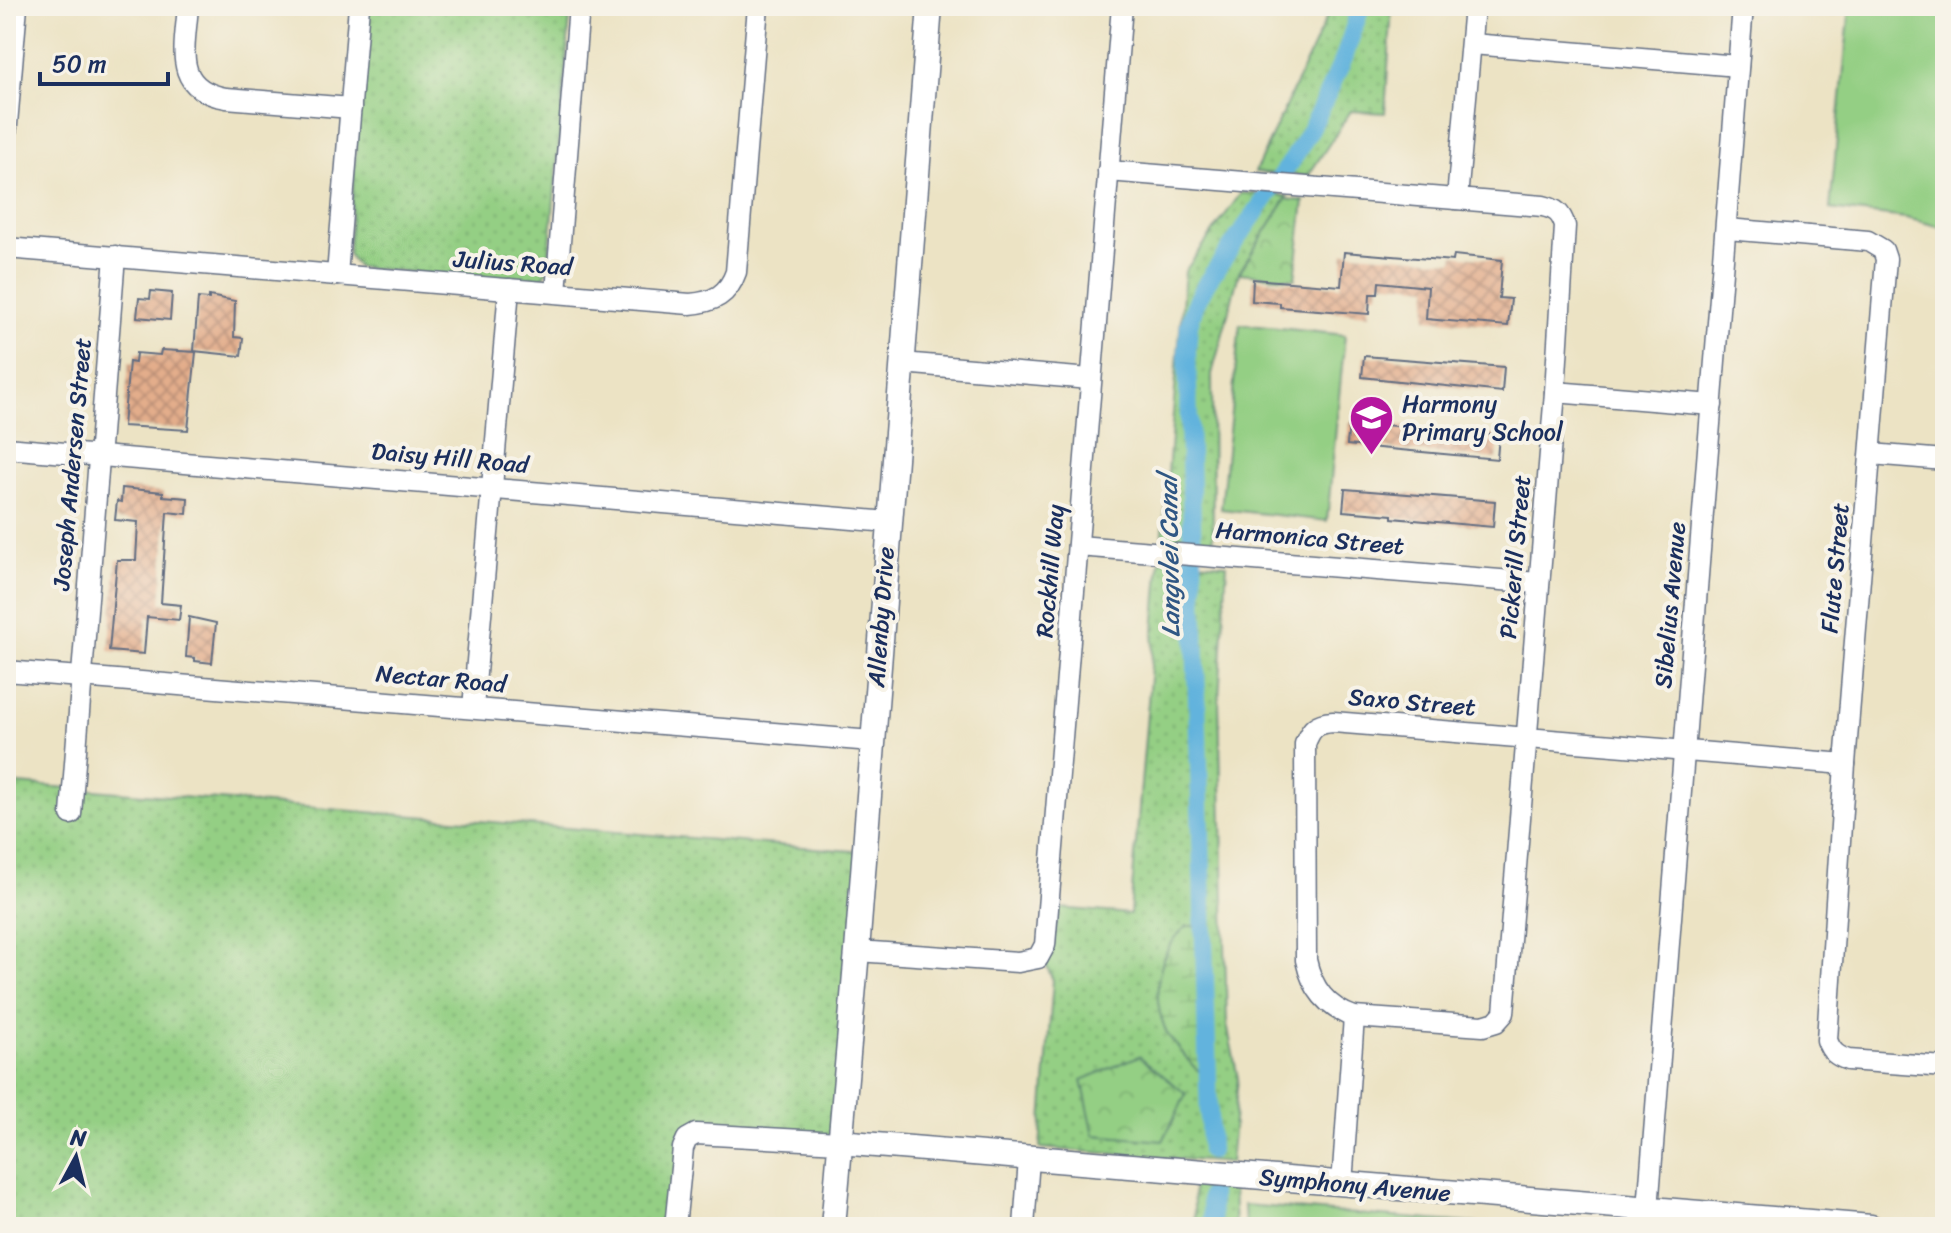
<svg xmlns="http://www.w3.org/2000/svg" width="1951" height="1233" font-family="Sriracha,sans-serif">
<defs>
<pattern id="grass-dots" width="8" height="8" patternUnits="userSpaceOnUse" patternTransform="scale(2)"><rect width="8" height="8" fill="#94cf84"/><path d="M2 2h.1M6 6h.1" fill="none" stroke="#7fb274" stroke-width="1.8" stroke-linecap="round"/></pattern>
<pattern id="wetland-marsh" width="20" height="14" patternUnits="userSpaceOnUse" patternTransform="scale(2)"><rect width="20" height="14" fill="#94cf84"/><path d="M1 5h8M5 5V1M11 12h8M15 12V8" fill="none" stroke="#7fb274"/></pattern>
<pattern id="park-crowns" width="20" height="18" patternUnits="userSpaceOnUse" patternTransform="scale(2)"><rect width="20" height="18" fill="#94cf84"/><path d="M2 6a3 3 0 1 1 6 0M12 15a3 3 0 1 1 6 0" fill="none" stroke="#7fb274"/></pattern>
<pattern id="building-cross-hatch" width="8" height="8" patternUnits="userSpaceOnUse" patternTransform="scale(2)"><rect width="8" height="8" fill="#e3ad8b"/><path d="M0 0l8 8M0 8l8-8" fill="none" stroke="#b78d75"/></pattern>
</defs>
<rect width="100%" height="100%" fill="#f7f3e8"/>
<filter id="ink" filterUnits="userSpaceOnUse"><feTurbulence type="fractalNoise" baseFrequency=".0125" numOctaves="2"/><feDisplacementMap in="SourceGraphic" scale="16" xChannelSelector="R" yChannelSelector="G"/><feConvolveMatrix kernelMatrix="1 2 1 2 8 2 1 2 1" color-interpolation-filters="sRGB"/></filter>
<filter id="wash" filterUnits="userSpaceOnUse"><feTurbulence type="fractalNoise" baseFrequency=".006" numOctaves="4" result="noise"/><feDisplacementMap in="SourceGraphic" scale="32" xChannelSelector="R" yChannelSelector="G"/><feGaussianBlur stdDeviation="1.8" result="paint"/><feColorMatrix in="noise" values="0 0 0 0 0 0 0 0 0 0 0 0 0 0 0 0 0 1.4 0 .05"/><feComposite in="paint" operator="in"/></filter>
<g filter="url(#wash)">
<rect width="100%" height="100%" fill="#ece3c4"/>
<g fill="url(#grass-dots)" stroke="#587f71" stroke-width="2">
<polygon points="367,6 571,6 548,269 544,276 530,283 358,267 348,254"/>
<polygon points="1332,6 1392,6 1385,113 1351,111 1308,176 1255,172"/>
<polygon points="1241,193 1288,196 1239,273 1212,374 1213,548 1162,544 1185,271"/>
<polygon points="1160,560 1227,564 1219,699 1227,1024 1238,1078 1230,1163 1040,1148 1053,980 1045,963 1054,944 1059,908 1130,914"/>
<polygon points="6,783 865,852 839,1142 688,1139 675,1227 6,1227"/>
<polygon points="1193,1186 1233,1189 1235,1227 1195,1227"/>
</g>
<path fill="url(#wetland-marsh)" stroke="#587f71" stroke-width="2" d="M 1187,926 L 1204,926 L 1208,1076 C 1194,1070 1191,1063 1181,1051 C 1176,1044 1169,1039 1166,1031 C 1150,995 1157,951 1187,926 Z"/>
<g fill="url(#park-crowns)" stroke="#587f71" stroke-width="2">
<polygon points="1286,199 1304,201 1295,279 1239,273"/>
<polygon points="1139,1056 1186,1094 1163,1141 1094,1135 1082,1080"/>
</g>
<g fill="#94cf84" stroke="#587f71" stroke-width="2">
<polygon points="1850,6 1945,6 1945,228 1906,218 1830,209"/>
<polygon points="1240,324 1345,335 1327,521 1221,509"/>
<polygon points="1244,1205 1518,1227 1245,1227"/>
</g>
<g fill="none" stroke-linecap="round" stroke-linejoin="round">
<g stroke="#62b3dd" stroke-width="18">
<polyline points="1210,1151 1187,351 1189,325 1195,305 1207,282 1293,159 1312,127 1344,58 1361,6"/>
<polyline points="1211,1195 1212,1227"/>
</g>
</g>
<g id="blocks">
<g fill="url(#building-cross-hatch)">
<polygon points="1344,252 1453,261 1454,255 1502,260 1499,298 1511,299 1508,326 1426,319 1428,287 1379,282 1378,294 1370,294 1369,314 1280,307 1280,303 1252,301 1253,279 1341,286"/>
<polygon points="151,291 172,293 170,320 137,317 139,298 150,299"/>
<polygon points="209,296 235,301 234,337 243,338 241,356 194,351 198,298 209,299"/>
<polygon points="161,350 196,352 188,430 123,426 129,362 135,363 136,353 160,355"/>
<polygon points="1364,356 1504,367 1502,392 1362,377"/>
<polygon points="1349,422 1499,435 1497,459 1347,445"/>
<polygon points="122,488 163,492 163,496 188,498 187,514 167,512 161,603 181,605 179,620 147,617 144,654 109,651 117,560 136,560 138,522 115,520 117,501 121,502"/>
<polygon points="1345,489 1495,501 1493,527 1392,518 1392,515 1343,511"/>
<polygon points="189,617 216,623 212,663 195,661 195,658 186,657"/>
</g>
</g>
</g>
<g filter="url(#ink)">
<use href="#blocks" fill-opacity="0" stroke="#646e82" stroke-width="2"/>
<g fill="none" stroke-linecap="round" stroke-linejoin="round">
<defs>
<g id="minor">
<path d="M 188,6 C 185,48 172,89 226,98 L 351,108"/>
<polyline points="1472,44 1738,66"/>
<polyline points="6,136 17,6"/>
<path d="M 1108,171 L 1543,206 C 1556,209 1561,213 1565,226 L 1555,392 L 1504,1013 L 1496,1022 L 1483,1026 L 1354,1017 C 1326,1007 1312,988 1306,960 L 1305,744 C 1311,728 1316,723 1333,722 C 1503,735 1674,750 1845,764"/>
<polyline points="1457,199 1474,6"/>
<path d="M 1727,229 L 1868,241 L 1883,250 L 1886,259 L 1845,764 L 1827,1040 C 1831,1052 1837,1056 1848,1060 L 1945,1067"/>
<path d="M 6,248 L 690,304 C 714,302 728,295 736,272 L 758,6"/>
<polyline points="337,275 359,6"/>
<polyline points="556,292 579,6"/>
<polyline points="902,363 1090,379"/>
<polyline points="1555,392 1712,405"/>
<polyline points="6,448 889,522"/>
<polyline points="1871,454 1945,460"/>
<polyline points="1078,546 1538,583"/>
<polyline points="6,671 872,741"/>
<polyline points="473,708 509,289"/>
<polyline points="71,814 115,256"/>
<polyline points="857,951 1018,962 1038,958 1045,945 1122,6"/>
<polyline points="1342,1184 1354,1017"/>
<polyline points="1648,1209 1743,6"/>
<polyline points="675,1227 683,1148 687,1139 696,1134 839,1142"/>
<polyline points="1024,1227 1029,1159"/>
</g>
<g id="tertiary">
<polyline points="839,1142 1871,1227"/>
<polyline points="833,1227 857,951 930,6"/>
</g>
</defs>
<use href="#minor" stroke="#646e82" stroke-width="23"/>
<use href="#tertiary" stroke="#646e82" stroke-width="27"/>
<use href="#minor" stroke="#fff" stroke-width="20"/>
<use href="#tertiary" stroke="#fff" stroke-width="24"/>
</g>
</g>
<defs>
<symbol id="school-pin" viewBox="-11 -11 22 30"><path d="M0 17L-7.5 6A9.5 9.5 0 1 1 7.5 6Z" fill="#b5179e" stroke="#f7f3e8"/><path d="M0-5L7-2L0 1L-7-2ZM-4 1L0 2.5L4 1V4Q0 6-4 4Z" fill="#fff"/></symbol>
</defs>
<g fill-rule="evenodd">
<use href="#school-pin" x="1346" y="392" width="51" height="69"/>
</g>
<g text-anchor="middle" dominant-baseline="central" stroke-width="8" stroke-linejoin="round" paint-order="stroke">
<g font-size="24" fill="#1b2f5e" stroke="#f7f3e8">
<text transform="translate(513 263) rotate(4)">Julius Road</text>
<text transform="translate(450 458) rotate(5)">Daisy Hill Road</text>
<text transform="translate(72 464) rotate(-85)">Joseph Andersen Street</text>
<text transform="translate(1310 538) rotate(5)">Harmonica Street</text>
<text transform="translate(1515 557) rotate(-85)">Pickerill Street</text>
<text transform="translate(1835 568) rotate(-85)">Flute Street</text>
<text transform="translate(1050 571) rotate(-85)">Rockhill Way</text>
<text transform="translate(1670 605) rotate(-85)">Sibelius Avenue</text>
<text transform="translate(881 617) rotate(-86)">Allenby Drive</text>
<text transform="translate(441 679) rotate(5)">Nectar Road</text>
<text transform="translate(1412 702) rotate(5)">Saxo Street</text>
<text transform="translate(1355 1185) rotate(5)">Symphony Avenue</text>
</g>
<g font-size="24" fill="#1b2f5e" stroke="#f7f3e8" text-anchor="start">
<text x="1402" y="404">Harmony<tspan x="1402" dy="28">Primary School</tspan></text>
</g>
<g font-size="26" font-style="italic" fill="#305784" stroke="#f7f3e8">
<text transform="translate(1169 556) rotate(-91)">Langvlei Canal</text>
</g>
</g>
<rect width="1951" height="1233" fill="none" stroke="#f7f3e8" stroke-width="32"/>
<g transform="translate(76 1157) rotate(7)" stroke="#f7f3e8" stroke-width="6" paint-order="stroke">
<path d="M0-6L14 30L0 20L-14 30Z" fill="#1b2f5e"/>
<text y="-12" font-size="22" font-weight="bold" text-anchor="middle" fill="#1b2f5e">N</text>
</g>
<path d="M40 72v12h128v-12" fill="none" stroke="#1b2f5e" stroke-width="4"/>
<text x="52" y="72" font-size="24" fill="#1b2f5e" stroke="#f7f3e8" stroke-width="6" paint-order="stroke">50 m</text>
</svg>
